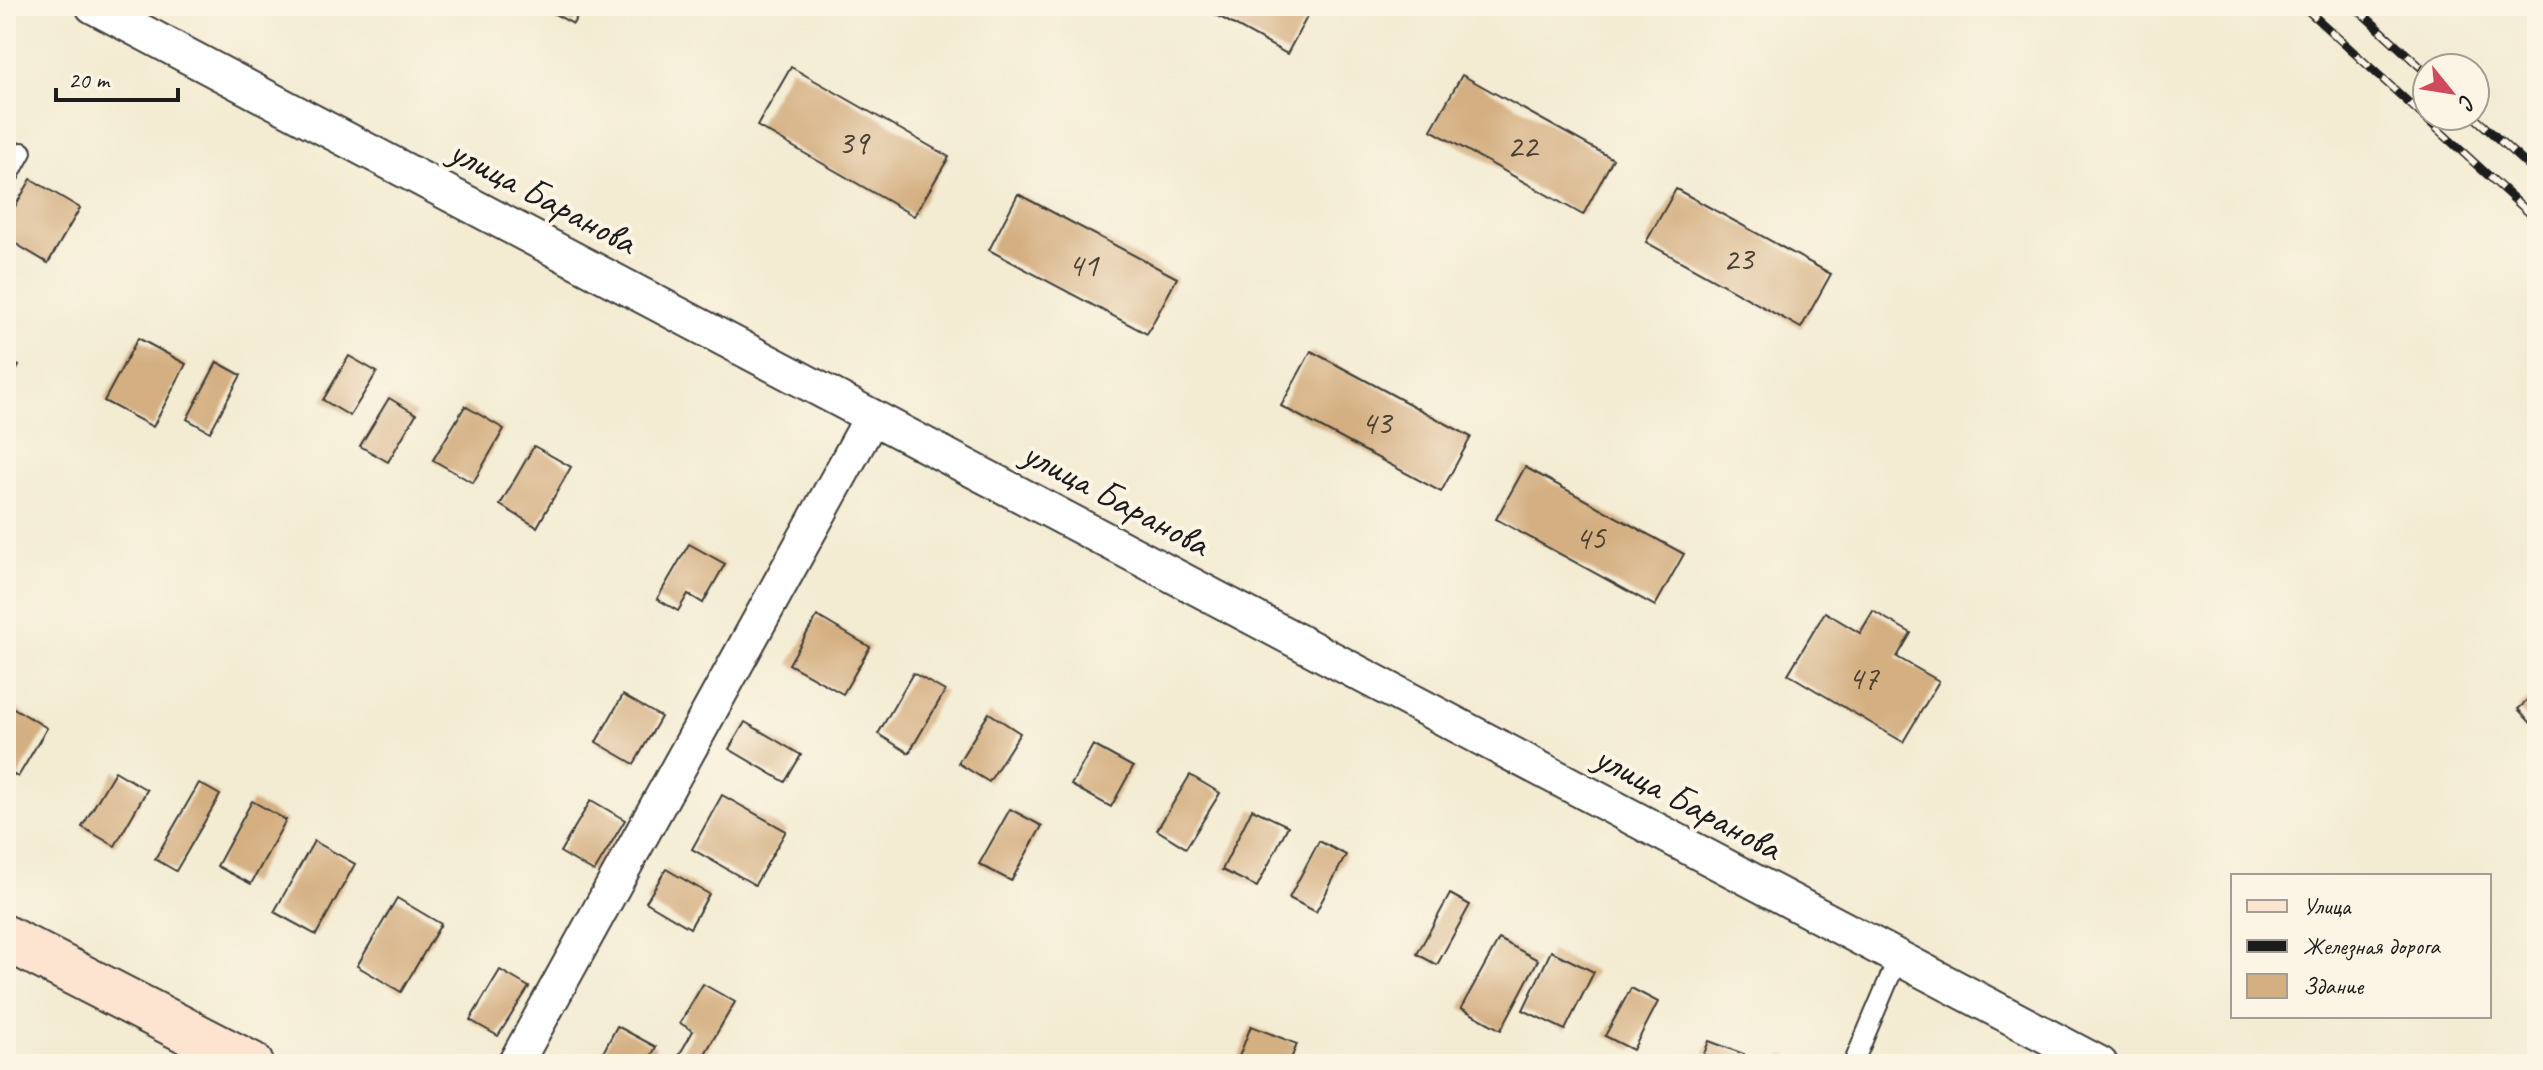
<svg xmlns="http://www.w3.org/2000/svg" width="2543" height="1070" font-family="Caveat,sans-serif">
<rect width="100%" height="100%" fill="#fcf5e5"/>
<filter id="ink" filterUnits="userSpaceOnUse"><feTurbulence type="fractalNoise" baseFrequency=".0125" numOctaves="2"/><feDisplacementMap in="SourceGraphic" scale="16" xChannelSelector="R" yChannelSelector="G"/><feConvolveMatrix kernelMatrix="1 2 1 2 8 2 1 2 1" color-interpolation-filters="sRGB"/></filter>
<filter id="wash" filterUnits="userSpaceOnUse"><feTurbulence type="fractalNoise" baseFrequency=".006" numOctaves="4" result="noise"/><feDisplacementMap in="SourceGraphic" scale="32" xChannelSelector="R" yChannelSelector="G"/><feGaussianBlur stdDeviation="1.8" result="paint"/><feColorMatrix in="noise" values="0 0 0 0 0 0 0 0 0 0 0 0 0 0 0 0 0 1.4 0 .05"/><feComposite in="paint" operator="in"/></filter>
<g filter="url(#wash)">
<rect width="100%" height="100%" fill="#f3ebd2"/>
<g id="blocks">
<g fill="#d4af81">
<polygon points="540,6 583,6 573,24"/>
<polygon points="1200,6 1313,6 1287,54"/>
<polygon points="791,67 949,157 914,216 757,126"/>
<polygon points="1462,75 1613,159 1583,215 1431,130"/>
<polygon points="31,179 80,208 48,263 6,238 6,222"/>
<polygon points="1676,189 1831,274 1801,328 1646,242"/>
<polygon points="1018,194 1177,278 1147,334 989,250"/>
<polygon points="138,338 186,364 153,427 104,401"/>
<polygon points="1311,351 1471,437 1441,492 1281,406"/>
<polygon points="349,356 377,372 350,416 323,400"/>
<polygon points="6,359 19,366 6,389"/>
<polygon points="217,362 241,375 210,432 187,419"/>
<polygon points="389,398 416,414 388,462 360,446"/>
<polygon points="465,406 504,429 473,483 433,460"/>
<polygon points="534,446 571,467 537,527 500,505"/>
<polygon points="1525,467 1684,554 1655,606 1496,519"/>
<polygon points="689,544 725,564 703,603 688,594 678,611 657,599"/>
<polygon points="1873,611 1911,633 1897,657 1939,681 1903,742 1788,674 1825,612 1860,633"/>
<polygon points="817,616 870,647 843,694 789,664"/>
<polygon points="913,673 945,691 909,753 878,734"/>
<polygon points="2537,692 2537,730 2518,709"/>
<polygon points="623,695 661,717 634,764 596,742"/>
<polygon points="12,707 47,728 18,777 6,770 6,717"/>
<polygon points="989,713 1020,733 989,782 958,763"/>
<polygon points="745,722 801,755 785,782 729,749"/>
<polygon points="1093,745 1133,767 1111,807 1071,785"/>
<polygon points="115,771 147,790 115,846 82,827"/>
<polygon points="1190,775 1220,793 1186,848 1157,830"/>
<polygon points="199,783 220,795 176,871 155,859"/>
<polygon points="722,795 786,831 755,885 692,849"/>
<polygon points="591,800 625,820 594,872 560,852"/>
<polygon points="252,801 286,820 251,884 217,866"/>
<polygon points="1010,809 1042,826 1011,881 979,864"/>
<polygon points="1252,809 1288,826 1257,887 1222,870"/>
<polygon points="314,841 355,864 316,935 274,912"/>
<polygon points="1319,841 1346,855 1316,912 1289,898"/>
<polygon points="666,869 709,894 690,928 646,902"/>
<polygon points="1450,894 1470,905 1437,965 1417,954"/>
<polygon points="397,898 441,924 401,992 357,966"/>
<polygon points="1499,939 1538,960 1501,1030 1461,1008"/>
<polygon points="1551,951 1594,972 1565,1030 1523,1010"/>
<polygon points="500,970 529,987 498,1036 470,1020"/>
<polygon points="703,984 735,1002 699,1064 674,1064 693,1031 680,1023"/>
<polygon points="1631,988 1658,1002 1633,1050 1605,1036"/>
<polygon points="617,1026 656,1047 647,1064 597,1064"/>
<polygon points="1251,1026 1297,1044 1289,1064 1236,1064"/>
<polygon points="1709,1041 1744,1054 1740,1064 1700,1064"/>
<polygon points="1783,1054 1810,1064 1779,1064"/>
</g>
</g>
</g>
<g filter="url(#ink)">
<use href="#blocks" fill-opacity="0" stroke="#3c3b37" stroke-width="2"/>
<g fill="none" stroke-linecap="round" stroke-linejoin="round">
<defs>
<g id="lane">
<polyline points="6,181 22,152"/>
<polyline points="1853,1064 1897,960"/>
</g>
<g id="street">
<polyline points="93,6 2100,1064"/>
<polyline points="515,1064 872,417"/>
</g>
<polyline id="secondary" points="6,938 251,1064"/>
</defs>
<use href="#lane" stroke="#3c3b37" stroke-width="22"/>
<use href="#street" stroke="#3c3b37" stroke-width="38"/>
<use href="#secondary" stroke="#3c3b37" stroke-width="48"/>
<use href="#lane" stroke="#fff" stroke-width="18"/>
<use href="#street" stroke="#fff" stroke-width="34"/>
<use href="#secondary" stroke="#fde4d1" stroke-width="44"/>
<defs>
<g id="rail">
<polyline points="2303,6 2537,220"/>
<polyline points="2354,6 2427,73"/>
<polyline points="2473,116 2537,174"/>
</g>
</defs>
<use href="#rail" stroke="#1c1c1c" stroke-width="9"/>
<use href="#rail" stroke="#fcf5e5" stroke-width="6" stroke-dasharray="18" stroke-linecap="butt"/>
</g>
</g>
<g text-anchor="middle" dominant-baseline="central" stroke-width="8" stroke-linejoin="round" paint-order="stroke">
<g font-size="34" fill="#4a4135">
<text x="853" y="142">39</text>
<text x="1522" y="145">22</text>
<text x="1738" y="258">23</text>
<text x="1083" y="264">41</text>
<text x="1376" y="422">43</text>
<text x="1590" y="537">45</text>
<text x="1863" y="677">47</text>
</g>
<g font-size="38" fill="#1c1c1c" stroke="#fcf5e5">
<text transform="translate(543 196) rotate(28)">улица Баранова</text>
<text transform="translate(1116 498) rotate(28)">улица Баранова</text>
<text transform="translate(1688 802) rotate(28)">улица Баранова</text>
</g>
</g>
<rect width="2543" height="1070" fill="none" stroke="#fcf5e5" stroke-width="32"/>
<rect x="2231" y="874" width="260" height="144" fill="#fcf5e5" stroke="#a29e95" stroke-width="2"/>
<rect x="2247" y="900" width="40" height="12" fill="#fde4d1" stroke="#a29e95" stroke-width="2"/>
<text x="2303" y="914" font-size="24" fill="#1c1c1c">Улица</text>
<rect x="2247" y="940" width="40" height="12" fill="#1c1c1c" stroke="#a29e95" stroke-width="2"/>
<text x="2303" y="954" font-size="24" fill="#1c1c1c">Железная дорога</text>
<rect x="2247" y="974" width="40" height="24" fill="#d4af81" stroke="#a29e95" stroke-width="2"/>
<text x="2303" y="994" font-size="24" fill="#1c1c1c">Здание</text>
<g transform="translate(2451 92) rotate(120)"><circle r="38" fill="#fcf5e5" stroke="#a29e95" stroke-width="2"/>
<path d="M0-6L14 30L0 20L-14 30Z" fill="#d1495b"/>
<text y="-12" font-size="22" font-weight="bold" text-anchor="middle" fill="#1c1c1c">С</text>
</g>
<path d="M56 88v12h122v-12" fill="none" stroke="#1c1c1c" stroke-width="4"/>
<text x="68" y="88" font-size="24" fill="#1c1c1c" stroke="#fcf5e5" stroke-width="6" paint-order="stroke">20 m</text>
</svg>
